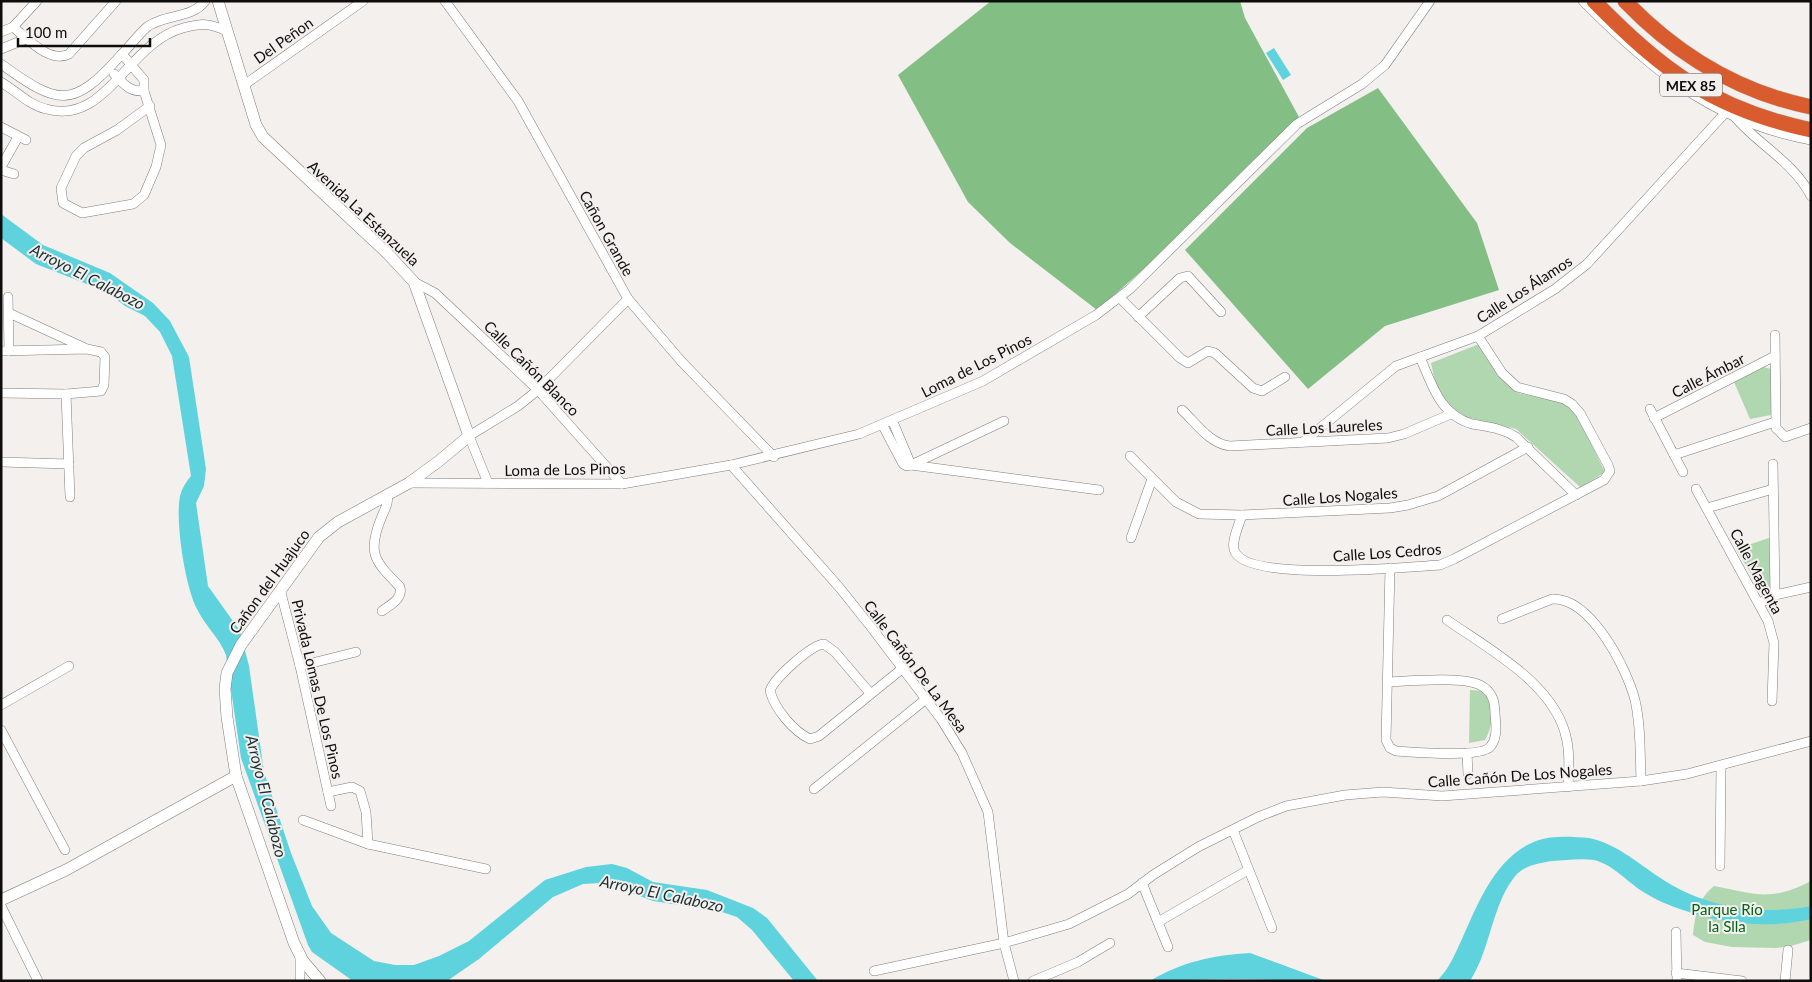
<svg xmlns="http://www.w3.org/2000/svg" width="1812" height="982" font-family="Lato,sans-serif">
<rect width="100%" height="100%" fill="#f3f0ee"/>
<g fill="#b1d7b1">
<polygon points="1479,344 1498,376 1518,393 1566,403 1577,415 1605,472 1581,488 1516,429 1466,417 1448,406 1436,387 1431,363"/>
<polygon points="1763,367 1772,369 1771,415 1750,419 1734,382"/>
<polygon points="1769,538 1771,590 1763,593 1736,549"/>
<path d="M 1470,690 L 1483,691 L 1492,701 C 1493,716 1492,727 1485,740 L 1469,743 Z"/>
<path d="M 1811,881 L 1811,940 L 1791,946 L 1776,948 L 1732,947 L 1705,942 L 1693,935 C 1695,915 1698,899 1714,886 C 1756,894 1770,902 1811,881 Z"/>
</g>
<g fill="#83bf84">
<polygon points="991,1 1240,1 1245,18 1299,117 1146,267 1097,310 1010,243 968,202 898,75"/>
<polygon points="1378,88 1477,223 1499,290 1385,326 1308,389 1185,250 1307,128"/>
</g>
<g fill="#5fd3dd">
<polygon points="1274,48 1291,75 1283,80 1266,53"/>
<path d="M 1,214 L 43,245 L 110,273 L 153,303 L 170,321 L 189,357 L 206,469 L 204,486 L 196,503 L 208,586 L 240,631 L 249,666 L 264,772 L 291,853 L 312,906 L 331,933 L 374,961 L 395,965 L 414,965 L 439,956 L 469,941 L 545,880 L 586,867 L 612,864 L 627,868 L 653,882 L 707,890 L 753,908 L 767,918 L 818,981 L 794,981 L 752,930 L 737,917 L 719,911 L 653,901 L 616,887 L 600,883 L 583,884 L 553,897 L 479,959 L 447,981 L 353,981 L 312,952 L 308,945 L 241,758 L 226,655 C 219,637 205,626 197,609 C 185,586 175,521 180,496 C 182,488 186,482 191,476 L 172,356 L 160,332 L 145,316 L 125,306 L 107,292 L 36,264 L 1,238 Z"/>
<path d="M 1589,838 C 1617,844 1636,862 1659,877 C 1702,907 1759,916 1811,906 L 1811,919 C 1769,929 1723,924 1683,910 C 1671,906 1656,900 1645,893 C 1628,883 1614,865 1594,860 C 1581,858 1565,860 1552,861 C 1540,863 1526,865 1517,874 C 1492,902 1491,949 1470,981 L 1437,981 C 1449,969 1455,954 1462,939 C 1478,903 1496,856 1536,841 C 1552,835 1573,837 1589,838 Z"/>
<path d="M 1250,953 L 1326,981 L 1231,979 L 1150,981 C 1181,962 1214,955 1250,953 Z"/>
</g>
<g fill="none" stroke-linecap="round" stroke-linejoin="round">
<defs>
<g id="street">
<polyline points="445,1 518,101 628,299 681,361 774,457"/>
<path d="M 1583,1 C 1650,69 1713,122 1811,140"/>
<path d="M 13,27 C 28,39 50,64 69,54 L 116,1"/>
<polyline points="1,32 13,27 37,1"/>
<polyline points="1,49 28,38"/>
<polyline points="122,54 144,80 144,91 161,145 156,167 144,195 133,204 82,213 63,203 61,188 76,156 84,148 117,130 150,106"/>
<path d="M 1,64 C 58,105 72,110 121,55 C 130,46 138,35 147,27 C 164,14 192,19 205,1"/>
<path d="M 114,74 C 124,84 129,92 144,91"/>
<path d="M 1,82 C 16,91 29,105 46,109 C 107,126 127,43 183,28 C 203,23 208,23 227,31"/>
<polyline points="244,85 363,1"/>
<path d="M 1734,116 C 1758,145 1793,161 1811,196"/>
<polyline points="1,127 26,140"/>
<polyline points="1,167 18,137"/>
<polyline points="1,170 14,174"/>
<polyline points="414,282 435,293 538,390 622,484"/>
<polyline points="8,297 9,351"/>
<polyline points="1120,298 1180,358 1188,363 1208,351 1215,353 1253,388 1262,391 1285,377"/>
<polyline points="9,313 85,348"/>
<polyline points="1138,317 1180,278 1188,276 1221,312"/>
<polyline points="1775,335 1776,428 1785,437 1811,428"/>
<polyline points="1,351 87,349 101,352 105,357 104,385 101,391 66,394 1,393"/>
<path d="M 1420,357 C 1432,385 1440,415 1472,424 C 1488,427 1502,428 1516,437 L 1576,495"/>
<polyline points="66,394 70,497"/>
<polyline points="1650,409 1683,472"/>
<path d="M 1182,410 C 1196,423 1210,444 1230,446 L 1388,438 L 1404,434 L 1451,414"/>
<polyline points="1654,418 1775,356"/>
<polyline points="893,422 911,465"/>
<polyline points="883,426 903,464 907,466 911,465 1099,490"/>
<polyline points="1303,442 1396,366 1478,336 1555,289 1587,264 1726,112"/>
<polyline points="1674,455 1775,422"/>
<polyline points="1130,456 1176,502 1199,514 1242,515 1390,508 1408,505 1438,496 1528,447"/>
<polyline points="1,462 69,464"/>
<polyline points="1773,464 1775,595"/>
<polyline points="731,465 839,587 871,627 941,719 962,753 988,812 1004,943 1014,981"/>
<polyline points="911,465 1004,421"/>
<polyline points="409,483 622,484 731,465 859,434 983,381 1096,315 1130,289 1297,124 1362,84 1385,65 1430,1"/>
<polyline points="488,483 469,436 518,406 538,390 628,299"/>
<polyline points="1696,489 1768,621 1774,643 1772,701"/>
<polyline points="1707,508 1773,489"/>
<path d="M 1242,515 C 1239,525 1230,543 1235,552 C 1249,582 1407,567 1440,565 L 1454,559 L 1604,480 L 1610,471 L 1608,465 L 1580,413 L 1572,404 L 1564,399 L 1517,387 L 1502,373 L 1478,336"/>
<polyline points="1131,538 1152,479"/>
<polyline points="281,593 300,666 331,806"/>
<polyline points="1760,603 1775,595 1811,587"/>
<path d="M 382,611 C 390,605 403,599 400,587 C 375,561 366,554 382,516 C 385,509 389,503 387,495"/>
<path d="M 1502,619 L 1552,599 C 1591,597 1627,669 1635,700 C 1641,726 1640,755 1641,781"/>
<path d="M 1447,620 C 1490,650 1557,685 1567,741 C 1570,756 1569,772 1568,787"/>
<polyline points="300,666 356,652"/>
<path d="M 1388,682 C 1411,681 1461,676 1480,685 C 1492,691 1495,701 1495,714 C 1496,725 1498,738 1490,747 C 1480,758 1413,752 1396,751 L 1390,748 L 1386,740 L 1390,568"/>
<path d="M 870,693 L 835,652 L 824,644 C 811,645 773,679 770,691 C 775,709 793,731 810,739 L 819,736 L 903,668"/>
<polyline points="1,705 69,666"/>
<polyline points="1,730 65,850"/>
<polyline points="1467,753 1468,774"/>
<polyline points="814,789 926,699"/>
<polyline points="328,792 352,787 360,791 366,812 368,844"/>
<polyline points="303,820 368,844 486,869"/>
<polyline points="1233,830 1272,928"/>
<polyline points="1720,866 1721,766"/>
<polyline points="1142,883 1168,947"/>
<polyline points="1,906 38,981"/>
<polyline points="1158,922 1248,870"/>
<polyline points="1676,932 1677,981"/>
<polyline points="874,971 1004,943 1069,924 1128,894 1153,875 1198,847 1258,817 1286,806 1345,795 1383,792 1442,796 1641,781 1687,774 1811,741"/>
<polyline points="1676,973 1742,981"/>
<polyline points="300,981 300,956"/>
<polyline points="1033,981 1078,962 1110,943"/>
<polyline points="1785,981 1788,950"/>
</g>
<g id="secondary">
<polyline points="218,1 256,125 263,137 387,253 414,282 469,436 439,461 409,483 338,522 319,537 241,645 227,673 225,689 227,717 236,776 294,943 303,961 320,981"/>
<polyline points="1,900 66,870 236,776"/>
</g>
<g id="highway">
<path d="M 1594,1 C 1663,71 1713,109 1811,130"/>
<path d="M 1625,1 C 1676,54 1738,92 1811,107"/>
</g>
</defs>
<use href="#street" stroke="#817f7d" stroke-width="10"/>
<use href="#secondary" stroke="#817f7d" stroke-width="12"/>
<use href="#highway" stroke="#cacaca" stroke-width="16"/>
<use href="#street" stroke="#fff" stroke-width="9"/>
<use href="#secondary" stroke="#fff" stroke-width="11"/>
<use href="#highway" stroke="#d85c2e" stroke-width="15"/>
</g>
<g text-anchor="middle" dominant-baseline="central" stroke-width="4" stroke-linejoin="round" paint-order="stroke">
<rect fill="#f3f0ee" stroke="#535150" stroke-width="1" x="1660" y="73.5" width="62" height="23" rx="4"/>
<g font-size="14" font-weight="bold" fill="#0e0d0c">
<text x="1691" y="85">MEX 85</text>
</g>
<g font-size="15" fill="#0e0d0c" stroke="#f3f0ee">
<text transform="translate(283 40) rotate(-35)">Del Peñon</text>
<text transform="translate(364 213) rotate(43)">Avenida La Estanzuela</text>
<text transform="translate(607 233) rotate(61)">Cañon Grande</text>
<text transform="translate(1524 289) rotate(-33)">Calle Los Álamos</text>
<text transform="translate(976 365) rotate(-27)">Loma de Los Pinos</text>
<text transform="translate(532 368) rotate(45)">Calle Cañón Blanco</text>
<text transform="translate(1708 375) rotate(-27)">Calle Ámbar</text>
<text transform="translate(1324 427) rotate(-3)">Calle Los Laureles</text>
<text transform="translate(565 469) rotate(-1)">Loma de Los Pinos</text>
<text transform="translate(1340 496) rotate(-4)">Calle Los Nogales</text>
<text transform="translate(1387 552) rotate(-4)">Calle Los Cedros</text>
<text transform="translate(1757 571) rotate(62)">Calle Magenta</text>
<text transform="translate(269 581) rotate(-54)">Cañon del Huajuco</text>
<text transform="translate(916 666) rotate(53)">Calle Cañón De La Mesa</text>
<text transform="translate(318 689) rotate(77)">Privada Lomas De Los Pinos</text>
<text transform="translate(1520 775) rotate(-4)">Calle Cañón De Los Nogales</text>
</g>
<g font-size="15" fill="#056317" stroke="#f3f0ee">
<text x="1727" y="909">Parque Río<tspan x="1727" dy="17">la Slla</tspan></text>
</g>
<g font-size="16" font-style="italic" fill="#1a2f31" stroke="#f3f0ee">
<text transform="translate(88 276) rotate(27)">Arroyo El Calabozo</text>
<text transform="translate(267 796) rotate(76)">Arroyo El Calabozo</text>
<text transform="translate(662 893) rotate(12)">Arroyo El Calabozo</text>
</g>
</g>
<rect width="1812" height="982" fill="none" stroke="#0e0d0c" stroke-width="5"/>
<path d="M18 38v8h132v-8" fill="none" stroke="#0e0d0c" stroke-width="2.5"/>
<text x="25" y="38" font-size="15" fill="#0e0d0c" stroke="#f3f0ee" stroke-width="4" paint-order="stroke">100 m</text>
</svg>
